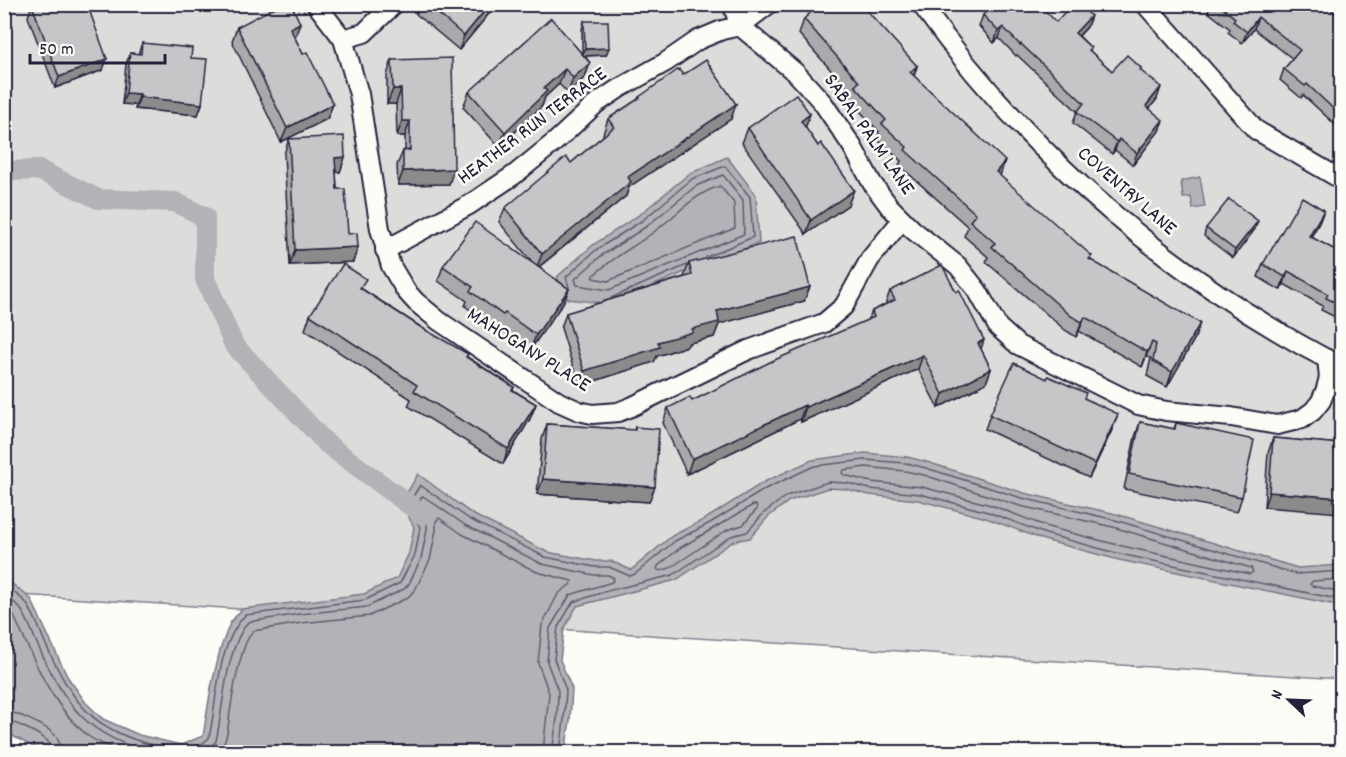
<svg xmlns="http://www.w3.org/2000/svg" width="1346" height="757" font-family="Dekko,sans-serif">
<rect width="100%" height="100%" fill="#fdfcf7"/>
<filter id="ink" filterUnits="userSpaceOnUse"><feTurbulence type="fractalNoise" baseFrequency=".0167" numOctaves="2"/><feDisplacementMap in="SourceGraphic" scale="12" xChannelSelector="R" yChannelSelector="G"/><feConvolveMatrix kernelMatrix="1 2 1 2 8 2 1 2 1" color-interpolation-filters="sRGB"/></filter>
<g filter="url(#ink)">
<polygon fill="#dddcdb" stroke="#807f8b" stroke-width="1.5" points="4,5 1341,5 1341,679 5,594"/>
<g fill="#b2b2b7" stroke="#787885" stroke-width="1.5">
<polygon points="727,157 756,195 759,243 694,268 611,304 568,299 557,277 593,245 639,215 689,174"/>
<polygon points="1200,177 1205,207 1193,209 1191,197 1183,198 1181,181"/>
<polygon points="865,453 907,457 927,462 1024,493 1116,514 1298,568 1341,565 1341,606 1119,560 1044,540 986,518 918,500 869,495 846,489 828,488 789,501 768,517 750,538 734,541 676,580 577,606 564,629 560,660 572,689 570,721 565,752 362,752 340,750 320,752 43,752 5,732 5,578 31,599 67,676 86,703 103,719 139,735 181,745 203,736 211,688 220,650 230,623 242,609 364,594 397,578 409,553 414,527 401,503 418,474 472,514 547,552 596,561 611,561 631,570 672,536 707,518 764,482 812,460"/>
</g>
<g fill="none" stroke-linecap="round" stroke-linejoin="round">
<g stroke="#5c5c6d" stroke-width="1.5">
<polygon points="723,175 743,200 744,234 609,290 577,285 575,279 601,256 647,226 696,186"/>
<path d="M 720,186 L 734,203 L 735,228 L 608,281 L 593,278 L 594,275 C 611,259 632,248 651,234 C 674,218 693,194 720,186 Z"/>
<polyline points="569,287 566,277 596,250 643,220 692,179 725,166 750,197 753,237 706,257"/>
<polyline points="611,298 687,265"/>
<polygon points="866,467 905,471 924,475 1020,506 1113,527 1251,568 1253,572 1250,574 1122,546 1048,527 991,505 922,487 871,482 844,475 842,473 844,470"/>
<polygon points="753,505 756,505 757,509 743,525 727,530 670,568 660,571 657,569 658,566 680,548"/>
<polyline points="1342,579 1313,581 1310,584 1312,586 1342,592"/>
<path d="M 4,586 C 11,591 21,596 26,603 C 35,614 40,632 46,645 C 73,703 92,731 157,746 C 175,750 193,754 209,738 C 218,698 216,647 245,615 L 365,600 L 400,583 L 415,555 L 420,528 L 409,503 L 420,485 L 469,519 L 545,557 L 595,567 L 609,567 L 630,576 L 635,574 L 675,541 L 710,523 L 767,488 L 814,466 L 865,460 L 906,463 L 926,468 L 1022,498 L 1115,520 L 1296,574 L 1342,571"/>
<path d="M 4,595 C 9,599 15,602 19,607 C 28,617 33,636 39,648 C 66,706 88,738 153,752"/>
<path d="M 4,607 L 13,614 C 33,657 50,705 88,736 C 98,743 111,747 122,752"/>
<path d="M 4,711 C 16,712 46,726 54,734 C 59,739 60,745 61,752"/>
<path d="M 4,720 C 13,721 45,736 49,743 C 52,747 51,748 52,752"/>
<path d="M 198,752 L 211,747 L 216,741 C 224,706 225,650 248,622 L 300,614 L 367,607 L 404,589 L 409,584 L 421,559 L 427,529 L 427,522 L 417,503 L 423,496 L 465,525 L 542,564 L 594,575 L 608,575 L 614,578 L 612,582 L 570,595 L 550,628 L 547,662 L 558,691 L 557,719 L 552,752"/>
<path d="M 218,752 C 228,742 228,726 230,712 C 233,692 240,645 253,631 L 301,623 L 369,616 L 407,598 L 415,590 L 430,560 L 436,530 L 436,521 L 439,518 L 462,534 L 537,572 L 572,581 L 571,584 L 558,594 L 542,625 L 538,663 L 549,693 L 543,752"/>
<polyline points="560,752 564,720 566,690 554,659 558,627 573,602 607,591 673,575 731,536 747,532 764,513 786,496 828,482 847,483 870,489 920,494 988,512 1046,534 1120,554 1342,600"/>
</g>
<polyline stroke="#b2b2b7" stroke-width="20" points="4,171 39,170 98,199 175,202 205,217 205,279 234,345 327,444 423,515"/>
<defs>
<g id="street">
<polyline points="316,4 343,39 359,94 380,229 391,266 406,291 416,302 439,321 559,402 579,411 592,414 618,412 631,407 748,350 824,323 844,306 870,259 902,220"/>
<polyline points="732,4 740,26 797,74 823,103 852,146 872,183 889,206 913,230 958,266 977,290 998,327 1018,345 1138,405 1166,411 1231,417 1277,425 1302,419 1313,411 1321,401 1326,389 1329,377 1327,359"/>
<path d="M 921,4 C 1029,156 1176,282 1342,367"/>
<polyline points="1145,4 1256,130 1342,180"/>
<polyline points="343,39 364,33 394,4"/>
<polyline points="385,250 469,205 514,175 556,141 597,103 618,89 666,62 698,40 722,30 740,26 769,4"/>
</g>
</defs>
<use href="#street" stroke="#22223b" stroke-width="22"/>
<use href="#street" stroke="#fdfcf7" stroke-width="18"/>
</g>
<g fill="#aaaaac" stroke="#22223b" stroke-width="1.5">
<polygon points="419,4 497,4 459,50 416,14"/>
<polygon points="1211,4 1326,4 1341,19 1341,127 1340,129 1303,95 1301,98 1280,80 1284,69 1293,59 1254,29 1242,43 1228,32 1230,29 1208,12"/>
<polygon points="32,5 103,70 55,88 28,17"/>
<polygon points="983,15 1056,22 1087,27 1079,36 1091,48 1090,51 1112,71 1141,68 1140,71 1157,99 1149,109 1163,120 1159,131 1133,165 1115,150 1112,154 1073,123 1077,111 1017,55 1016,56 999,38 994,43 979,26"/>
<polygon points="804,19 917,66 914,76 1000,176 1091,260 1195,338 1167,387 1147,376 1151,358 1146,357 1142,367 1079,331 1076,337 1065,330 986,262 988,257 964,236 968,227 899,165 901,161 877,139 879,132 850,100 852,94 799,34"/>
<polygon points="584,21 606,55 585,56 590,63 585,77 568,93 559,84 545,97 542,106 499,147 463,107 469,92 582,53 582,29"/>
<polygon points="237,27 295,38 303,54 333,104 327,119 281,142 232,41"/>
<polygon points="142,43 191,58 202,104 198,115 135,109 136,105 122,104 126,64 130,53 138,54"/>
<polygon points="392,60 449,184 398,185 397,165 403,151 405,150 405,136 397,136 396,104 387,104 387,75"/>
<polygon points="683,75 731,119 629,187 626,196 539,267 569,289 563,303 530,350 499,328 498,330 465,306 467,301 438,281 443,266 531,261 499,222 505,208 571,163 604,135 603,134 608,119 638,99 639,97"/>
<polygon points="748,128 805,128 818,146 848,205 806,234 742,143"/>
<polygon points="289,139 345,157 340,172 336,172 337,189 348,234 358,247 353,262 290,265 284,154"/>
<polygon points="1324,210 1319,223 1311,237 1335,250 1341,247 1341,320 1321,310 1323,306 1284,284 1280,290 1258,277 1263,264"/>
<polygon points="1206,228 1255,229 1233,258 1204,236"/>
<polygon points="689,263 804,301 719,324 714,337 689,343 687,346 657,356 654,362 579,386 561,328 566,313 684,277"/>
<polygon points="362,289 467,357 514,387 513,390 536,404 530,419 503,464 408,406 411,399 305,330 310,315"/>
<polygon points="890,291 981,349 991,369 986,383 938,408 918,369 801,422 800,419 687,474 663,423 668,408 692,401 868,320 872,311 885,305"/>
<polygon points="1084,398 1113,428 1089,478 985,429 990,415"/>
<polygon points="1140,422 1174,429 1176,423 1242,497 1237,512 1124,489 1135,437"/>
<polygon points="547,424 634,430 635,427 649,502 537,494 542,439"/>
<polygon points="1273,438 1341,444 1264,507 1268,453"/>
</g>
<g fill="#8b8b8c" stroke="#22223b" stroke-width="1.5">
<polygon points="490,4 497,4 459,50 464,36"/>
<polygon points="1091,16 1087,27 1071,44 1075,33"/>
<polygon points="1258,17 1254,29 1242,43 1247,32"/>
<polygon points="300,23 295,38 284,43 290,28"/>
<polygon points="1003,27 999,38 994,43 998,31"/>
<polygon points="609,48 606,55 582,56 585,49"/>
<polygon points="107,59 103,70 55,88 59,77"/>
<polygon points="590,63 585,77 568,93 573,78"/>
<polygon points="917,66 912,81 910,72"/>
<polygon points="565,69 559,84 545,97 542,106 499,147 505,132 544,88"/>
<polygon points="1161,87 1157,99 1142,118 1146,106"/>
<polygon points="393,89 401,89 396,104 387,104"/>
<polygon points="126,93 140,94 136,105 122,104"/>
<polygon points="140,97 202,104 198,115 135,109"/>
<polygon points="333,104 327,119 281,142 287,128"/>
<polygon points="736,104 731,119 629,187 626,196 536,269 542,254 628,177"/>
<polygon points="810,114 805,129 801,121"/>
<polygon points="1163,120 1159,131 1133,165 1137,153"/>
<polygon points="402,121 410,121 405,136 397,136"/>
<polygon points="1119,139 1115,150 1112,154 1117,142"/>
<polygon points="345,157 340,172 330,172 335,158"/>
<polygon points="1005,161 1000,176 996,172"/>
<polygon points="454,169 449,184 398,185 403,171"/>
<polygon points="854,190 848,205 806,234 811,220"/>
<polygon points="1324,210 1319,223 1304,248 1309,236"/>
<polygon points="1258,221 1255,229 1233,258 1235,250"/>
<polygon points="358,247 353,262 290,265 295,250"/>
<polygon points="1288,271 1284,284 1280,290 1285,277"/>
<polygon points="810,287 804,301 719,324 714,337 689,343 687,346 657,356 654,362 579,386 584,371 692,329 717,311"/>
<polygon points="569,289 563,303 530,350 536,335"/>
<polygon points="1085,317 1079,331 1076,337 1082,322"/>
<polygon points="1200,323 1195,338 1167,387 1172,372"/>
<polygon points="984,340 979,355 978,343"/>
<polygon points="1152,342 1142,367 1147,352"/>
<polygon points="923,355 918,369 801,422 806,407"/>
<polygon points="991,369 986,383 938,408 943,394"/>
<polygon points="536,404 530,419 503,464 508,449"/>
<polygon points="805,405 800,419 687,474 692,459"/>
<polygon points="1118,414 1113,428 1089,478 1095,464"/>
<polygon points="543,479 655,487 649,502 537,494"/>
<polygon points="1269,492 1341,498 1341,513 1264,507"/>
</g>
<g fill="#c6c6c8" stroke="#22223b" stroke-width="1.5">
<polygon points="34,4 87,4 107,59 59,77 32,5"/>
<polygon points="281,4 291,4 300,23 290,28 303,54 307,52 333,104 287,128 237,27"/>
<polygon points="427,4 490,4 464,36"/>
<polygon points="819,4 861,4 917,66 910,72 1005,161 996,172 1092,256 1089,259 1200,323 1172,372 1153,361 1156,344 1152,342 1147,352 1085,317 1082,322 1071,316 992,247 995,243 970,221 976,214 905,150 907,147 882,124 886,120 855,86 859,82 804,19"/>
<polygon points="994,4 1039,4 1056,22 1072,4 1079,4 1091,16 1075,33 1091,48 1089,50 1112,71 1127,55 1141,68 1140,70 1161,87 1146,106 1163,120 1137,153 1119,139 1117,142 1077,112 1084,103 1021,44 1020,45 1003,27 998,31 983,15"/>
<polygon points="1218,4 1326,4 1341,19 1341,116 1307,84 1305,86 1284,69 1300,50 1258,17 1247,32 1233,21 1235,18"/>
<polygon points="551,18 590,63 573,78 565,69 544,88 547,91 505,132 469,92"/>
<polygon points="584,21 608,21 609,48 585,49"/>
<polygon points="142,43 192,48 191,58 207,59 202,104 140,97 140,94 126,93 130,53 141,54"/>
<polygon points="452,58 454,169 403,171 403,151 410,150 410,121 402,121 401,89 393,89 392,60"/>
<polygon points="706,60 736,104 628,177 631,182 542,254 505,208 566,157 571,163 614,127 608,119 640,98 639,97 679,69 683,75"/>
<polygon points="796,94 810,114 801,121 818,146 821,143 854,190 811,220 748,128"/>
<polygon points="344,136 345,157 335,158 337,189 345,189 348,234 357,233 358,247 295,250 289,139"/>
<polygon points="1302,197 1324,210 1309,236 1335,250 1337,245 1341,247 1341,305 1326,298 1328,294 1288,271 1285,277 1263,264"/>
<polygon points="1229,199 1258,221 1235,250 1206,228"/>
<polygon points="475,222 569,289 536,335 505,313 503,315 470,291 473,287 443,266"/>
<polygon points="797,236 810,287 717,311 719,322 692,329 693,332 658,342 660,347 584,371 566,313 692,275 689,263"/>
<polygon points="343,264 366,279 360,288 422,328 468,354 466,357 514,387 512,390 536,404 508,449 414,391 417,385 310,315"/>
<polygon points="942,265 956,292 959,290 984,340 978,343 991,369 943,394 923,355 806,407 805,405 692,459 668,408 690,397 692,401 770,362 874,317 872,311 895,300 890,291"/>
<polygon points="1014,363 1047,379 1048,376 1086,393 1084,398 1118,414 1095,464 990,415"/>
<polygon points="1140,422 1175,429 1176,423 1254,440 1242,497 1129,474"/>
<polygon points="547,424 635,430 635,427 659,429 655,487 543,479"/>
<polygon points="1273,438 1341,444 1341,498 1269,492"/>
</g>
</g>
<g text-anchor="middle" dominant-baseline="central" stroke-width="5" stroke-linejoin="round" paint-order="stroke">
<g font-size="21" fill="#22223b" stroke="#fdfcf7">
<text transform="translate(533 127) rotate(-37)">HEATHER RUN TERRACE</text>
<text transform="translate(868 135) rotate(55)">SABAL PALM LANE</text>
<text transform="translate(1126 192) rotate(41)">COVENTRY LANE</text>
<text transform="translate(528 351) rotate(32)">MAHOGANY PLACE</text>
</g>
</g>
<rect width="1346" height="757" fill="none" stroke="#fdfcf7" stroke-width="24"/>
<rect x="12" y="12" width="1322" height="733" fill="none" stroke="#22223b" stroke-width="2" filter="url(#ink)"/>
<g transform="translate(1289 700) rotate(293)" stroke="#fdfcf7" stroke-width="4.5" paint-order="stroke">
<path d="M0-4.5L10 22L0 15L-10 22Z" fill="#22223b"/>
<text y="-9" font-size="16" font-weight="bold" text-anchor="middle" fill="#22223b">N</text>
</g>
<path d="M30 54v9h135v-9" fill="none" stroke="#22223b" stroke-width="3"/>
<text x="39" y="54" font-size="18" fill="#22223b" stroke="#fdfcf7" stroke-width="4.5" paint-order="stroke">50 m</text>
</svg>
